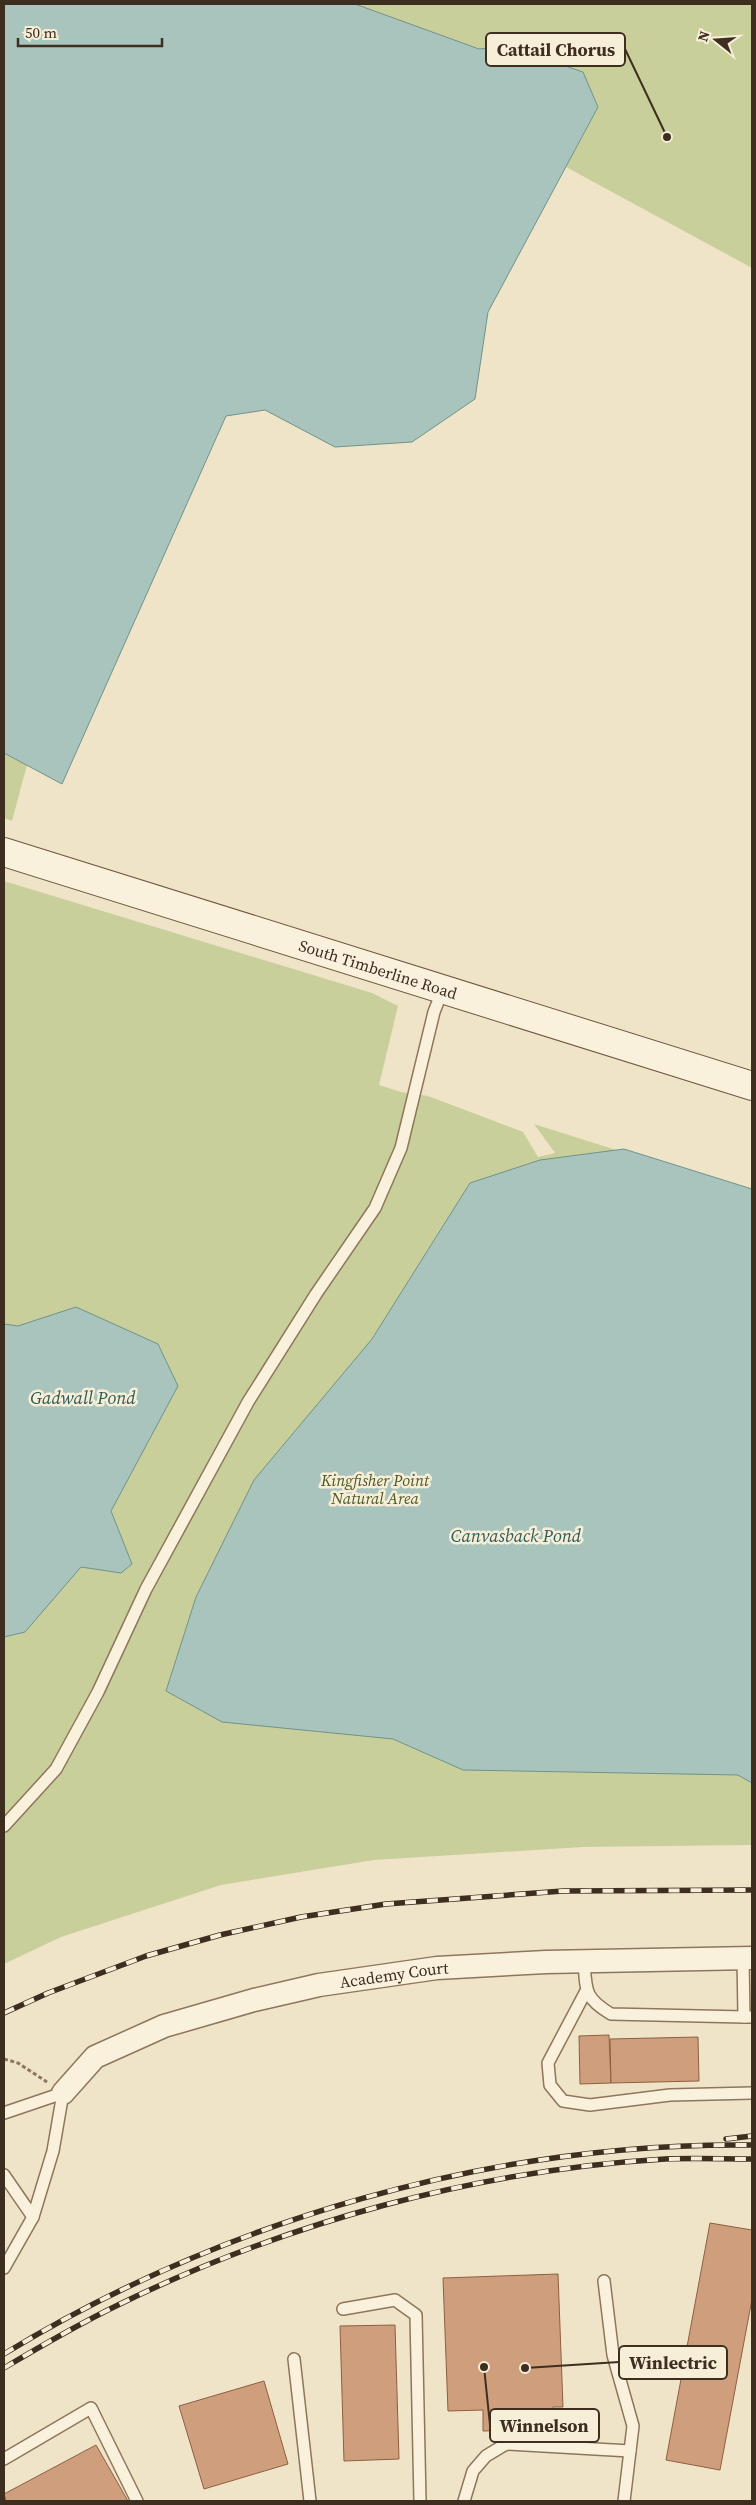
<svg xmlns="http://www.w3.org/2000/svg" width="756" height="2505" font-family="'Source Serif 4',serif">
<rect width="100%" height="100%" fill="#f0e4c8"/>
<g fill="#c9cf9b">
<polygon points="355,4 752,4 752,268 566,167 598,107 507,46 479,49"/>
<polygon points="4,753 27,765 12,821 4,818"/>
<polygon points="4,881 372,993 398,1006 379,1085 401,1092 428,1096 523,1132 538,1157 555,1153 534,1124 752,1193 752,1845 583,1847 374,1860 221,1885 61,1937 4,1964"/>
</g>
<g fill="#a9c4bc" stroke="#6f938a">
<polygon points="4,4 355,4 479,49 507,46 583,72 598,107 488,312 475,399 412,442 335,447 265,410 226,416 62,784 4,753"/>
<polygon points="624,1149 752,1189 752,1783 738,1775 463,1770 393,1739 222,1722 166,1691 196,1597 254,1480 372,1339 470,1183 540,1160"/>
<polygon points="76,1307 158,1344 178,1386 111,1511 132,1564 121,1573 81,1567 25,1632 4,1637 4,1324 18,1326"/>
</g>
<g fill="#cf9f7d" stroke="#8d5f41">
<polygon points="609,2035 611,2083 580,2084 579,2036"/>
<polygon points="698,2037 699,2081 611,2083 610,2039"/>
<polygon points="710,2223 752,2230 752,2299 720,2470 666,2460"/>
<polygon points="558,2274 563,2407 553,2407 554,2429 483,2431 483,2410 448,2411 443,2278"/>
<polygon points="395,2325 399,2459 344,2461 340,2326"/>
<polygon points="264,2381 288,2464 204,2489 179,2406"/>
<polygon points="96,2445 128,2501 6,2501 4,2494"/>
</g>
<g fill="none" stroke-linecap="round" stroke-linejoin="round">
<defs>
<g id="service">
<polyline points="4,1826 56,1769 98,1692 146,1589 248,1402 316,1294 375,1208 401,1148 434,1012 443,989"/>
<polyline points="743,1958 744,2017 752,2017"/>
<path d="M 584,1961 C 586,1990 584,1998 611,2014 L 744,2017"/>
<polyline points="586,1991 548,2063 550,2085 563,2101 590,2105 670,2095 752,2093"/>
<polyline points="4,2113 63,2093 53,2151 33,2217 4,2268"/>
<polyline points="4,2175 33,2217"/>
<polyline points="604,2281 613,2355 633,2426 624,2501"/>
<polyline points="343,2309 395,2300 416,2315 420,2501"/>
<polyline points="294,2359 310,2501"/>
<polyline points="4,2459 91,2408 137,2501"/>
<polyline points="464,2501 473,2471 486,2456 506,2444 630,2451"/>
</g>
<g id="minor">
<path id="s1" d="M 63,2093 L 95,2057 L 164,2026 L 254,2000 L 319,1985 L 437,1968 L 546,1962 L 752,1958"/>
</g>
<g id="secondary">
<path id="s2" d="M 4,852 L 752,1086"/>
</g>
</defs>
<use href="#service" stroke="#8d765c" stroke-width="14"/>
<use href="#minor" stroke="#8d765c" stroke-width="25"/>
<use href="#secondary" stroke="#6f573f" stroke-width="30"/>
<polyline stroke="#8d765c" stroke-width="3" stroke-dasharray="4 2.5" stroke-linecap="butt" points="4,2059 18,2063 47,2082"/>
<use href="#service" stroke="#faf1dc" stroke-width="11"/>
<use href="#minor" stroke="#faf1dc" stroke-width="22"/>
<use href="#secondary" stroke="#faf1dc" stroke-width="28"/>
<defs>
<g id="rail">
<polyline points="4,2013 48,1993 146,1956 220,1935 301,1917 386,1904 563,1891 752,1890"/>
<polyline points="726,2139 752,2136"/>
<path d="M 4,2354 C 224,2220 493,2142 752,2145"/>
<path d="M 4,2368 C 41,2346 79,2324 118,2305 C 287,2222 478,2170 665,2159 C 694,2158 723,2159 752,2159"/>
</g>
</defs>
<use href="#rail" stroke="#3d2e20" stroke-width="5.5"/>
<use href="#rail" stroke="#f7eed8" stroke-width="4" stroke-dasharray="11" stroke-linecap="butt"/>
</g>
<g text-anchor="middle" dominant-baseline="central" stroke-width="5" stroke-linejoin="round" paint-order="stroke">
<g font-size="16" fill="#3d2e20" stroke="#f7eed8">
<text stroke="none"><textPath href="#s2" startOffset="392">South Timberline Road</textPath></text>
<text stroke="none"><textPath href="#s1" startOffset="360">Academy Court</textPath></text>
</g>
<g font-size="16" font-style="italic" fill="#4d5a26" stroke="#f7eed8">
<text x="375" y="1480">Kingfisher Point<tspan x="375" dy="18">Natural Area</tspan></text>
</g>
<g font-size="18" font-style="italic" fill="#2f5d5a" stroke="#f7eed8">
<text x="83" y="1397">Gadwall Pond</text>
<text x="516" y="1535">Canvasback Pond</text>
</g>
</g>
<path fill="none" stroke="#3d2e20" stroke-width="2" d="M667 137L625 49M525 2368L619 2362M484 2367L490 2425"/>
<g fill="#3d2e20" stroke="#f7eed8" stroke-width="2">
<circle cx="667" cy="137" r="5"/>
<circle cx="525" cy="2368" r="5"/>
<circle cx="484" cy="2367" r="5"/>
</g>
<g fill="#f7eed8" stroke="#3d2e20" stroke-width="2">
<rect x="486" y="33" width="139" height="33" rx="5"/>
<rect x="619" y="2346" width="108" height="33" rx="5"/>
<rect x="490" y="2409" width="109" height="33" rx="5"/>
</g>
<g font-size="18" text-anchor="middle" font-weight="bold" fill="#3d2e20">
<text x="556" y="56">Cattail Chorus</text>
<text x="673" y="2369">Winlectric</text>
<text x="544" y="2432">Winnelson</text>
</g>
<rect width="756" height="2505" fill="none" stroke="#3d2e20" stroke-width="10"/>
<g transform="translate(716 40) rotate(287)" stroke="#f7eed8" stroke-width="4" paint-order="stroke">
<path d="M0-4L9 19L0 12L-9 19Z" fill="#3d2e20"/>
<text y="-8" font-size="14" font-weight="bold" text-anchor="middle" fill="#3d2e20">N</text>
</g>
<path d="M18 38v8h144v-8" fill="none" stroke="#3d2e20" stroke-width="2.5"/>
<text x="25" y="38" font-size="15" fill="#3d2e20" stroke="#f7eed8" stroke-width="4" paint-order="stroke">50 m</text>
</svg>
